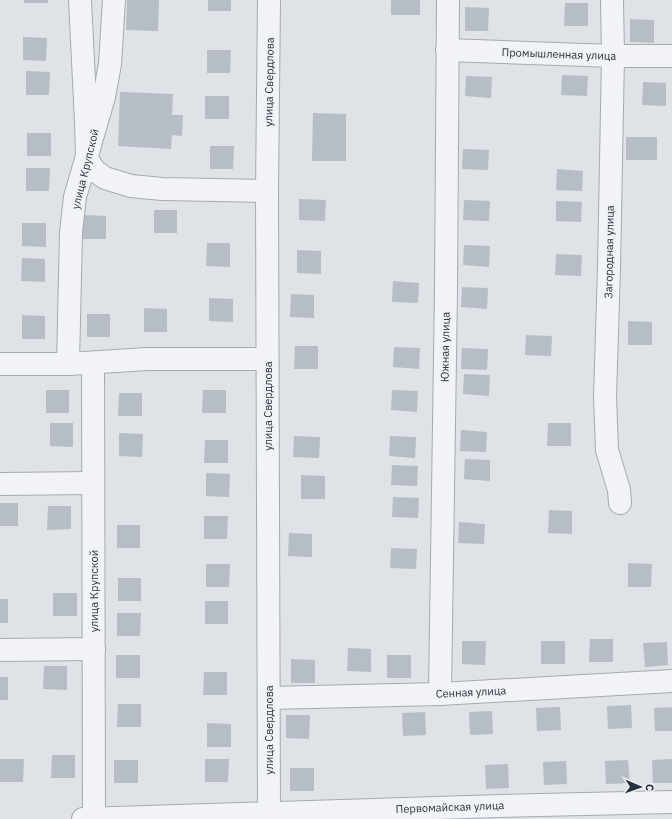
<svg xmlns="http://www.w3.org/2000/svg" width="672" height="819" font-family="'IBM Plex Sans',sans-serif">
<rect width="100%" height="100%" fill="#dfe3e8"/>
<g fill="#b6bdc4">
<rect x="24" y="0" width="24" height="3"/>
<polygon points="127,0 159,0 158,31 126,30"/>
<rect x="208" y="0" width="23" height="11"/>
<rect x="391" y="0" width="29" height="15"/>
<polygon points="565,3 588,3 588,26 564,26"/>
<polygon points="465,7 489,8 488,31 465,31"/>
<polygon points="630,19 654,20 654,43 630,42"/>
<polygon points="23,37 47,38 46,61 23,60"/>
<polygon points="207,50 231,50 230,73 207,73"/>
<polygon points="26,71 50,72 49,95 26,95"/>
<polygon points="562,75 588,76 587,96 561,95"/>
<polygon points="466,76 492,77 491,98 465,96"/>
<polygon points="643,82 666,83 666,106 642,105"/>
<polygon points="120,92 173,94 172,115 183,115 182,136 172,135 171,149 118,146"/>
<rect x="205" y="96" width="24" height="23"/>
<polygon points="313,113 346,114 346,161 312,161"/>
<rect x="27" y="133" width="24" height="23"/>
<rect x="626" y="137" width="31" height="23"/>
<polygon points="210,146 234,146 233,169 210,169"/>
<polygon points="463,149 489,150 488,170 462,169"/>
<polygon points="26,168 50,168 49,191 26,191"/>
<polygon points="557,169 583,171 582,191 556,190"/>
<polygon points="299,199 326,200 325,221 299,220"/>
<polygon points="464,200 490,201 489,221 463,220"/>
<polygon points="556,201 582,202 581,222 556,221"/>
<rect x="154" y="210" width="23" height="23"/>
<polygon points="83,215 106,216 106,239 82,239"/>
<polygon points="22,223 46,223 46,247 22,246"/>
<polygon points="207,243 230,243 230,267 206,266"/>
<polygon points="464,245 490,246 489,267 463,265"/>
<polygon points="297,250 321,251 321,274 297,273"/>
<polygon points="556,254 582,255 581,276 555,275"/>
<polygon points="22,258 45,259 45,282 21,281"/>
<polygon points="393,281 419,283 418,303 392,302"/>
<polygon points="462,287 488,288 487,309 461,307"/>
<polygon points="291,294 314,295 314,318 290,317"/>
<polygon points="209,298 233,299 233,322 209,321"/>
<polygon points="144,308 167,309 167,332 144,332"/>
<rect x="87" y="314" width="23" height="23"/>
<polygon points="22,315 45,316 45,339 22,339"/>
<polygon points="628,321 652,322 652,345 628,345"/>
<polygon points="526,335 552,336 551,356 525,355"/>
<polygon points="295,346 318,346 318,369 294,369"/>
<polygon points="394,347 420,348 419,369 393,367"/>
<polygon points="462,348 488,349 487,370 461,369"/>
<polygon points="464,374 490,375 489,396 463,394"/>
<rect x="46" y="390" width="23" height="23"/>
<polygon points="203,390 226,390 226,413 202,413"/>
<polygon points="392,390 418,391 417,412 391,410"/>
<polygon points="119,393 142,393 142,416 118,416"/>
<polygon points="50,423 73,423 73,447 50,446"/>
<polygon points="548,423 571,423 571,446 547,446"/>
<polygon points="461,430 487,432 486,452 460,451"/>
<polygon points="119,433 143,434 142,457 119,456"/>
<polygon points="294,436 320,437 319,458 293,457"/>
<polygon points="390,436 416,437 415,458 389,456"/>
<polygon points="205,440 228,440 228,463 204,463"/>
<polygon points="465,459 490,460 490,481 464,479"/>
<polygon points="392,465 418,466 417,486 391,485"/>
<polygon points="206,473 230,474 229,497 206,496"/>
<polygon points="301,475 325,476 325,499 301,499"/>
<polygon points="393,497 419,498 418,518 392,517"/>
<rect x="0" y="503" width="18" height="23"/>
<polygon points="48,506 71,506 71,529 47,530"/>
<polygon points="549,510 572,511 572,534 548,533"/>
<polygon points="204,516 228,516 227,539 204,539"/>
<polygon points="459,522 485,524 484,544 458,543"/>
<rect x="117" y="525" width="23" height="23"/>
<polygon points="289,533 312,534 312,557 288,556"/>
<polygon points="391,548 417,549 416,569 390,568"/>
<polygon points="628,563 652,564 651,587 628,587"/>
<polygon points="206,564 230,564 229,587 206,587"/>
<rect x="118" y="578" width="23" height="23"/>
<rect x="53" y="593" width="24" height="23"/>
<rect x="0" y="599" width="8" height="24"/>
<rect x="205" y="601" width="23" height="23"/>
<polygon points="117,613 141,613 140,636 117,636"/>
<polygon points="590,639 613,639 613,662 589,662"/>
<polygon points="462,641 486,641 485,665 462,664"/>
<rect x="541" y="641" width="24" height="23"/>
<polygon points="667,642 668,665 645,667 643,643"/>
<polygon points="348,648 371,649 371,672 347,671"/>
<rect x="116" y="655" width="24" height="23"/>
<rect x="387" y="655" width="24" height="23"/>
<polygon points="291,659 315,660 315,683 291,683"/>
<polygon points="44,666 67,666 67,690 43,689"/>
<polygon points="204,672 227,672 227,695 203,695"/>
<rect x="0" y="677" width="8" height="23"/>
<polygon points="118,704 141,704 141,727 117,727"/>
<polygon points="631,705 632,728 608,729 607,706"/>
<polygon points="560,707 561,730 537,731 536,708"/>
<polygon points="672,707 672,731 655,731 654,708"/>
<polygon points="492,711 493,734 470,735 469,712"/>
<polygon points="425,712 426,735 403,736 402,713"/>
<polygon points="286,715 310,715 309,739 286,738"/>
<polygon points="207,723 231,724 231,747 207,747"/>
<polygon points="52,755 75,755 75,778 51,778"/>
<polygon points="0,759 24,759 23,782 0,782"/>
<polygon points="205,759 229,759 228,782 205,782"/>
<polygon points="672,759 672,783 653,783 652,760"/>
<rect x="114" y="760" width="24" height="23"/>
<polygon points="628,760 630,783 606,784 605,761"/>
<polygon points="566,761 567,784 544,785 543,762"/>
<polygon points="508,764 509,788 486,789 485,765"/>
<rect x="290" y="768" width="24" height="23"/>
</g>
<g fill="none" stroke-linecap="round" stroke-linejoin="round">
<defs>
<g id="minor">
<polyline points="80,0 86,122 87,159 95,171 105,178 131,186 162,189 267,191"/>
<polyline points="612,0 613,56 609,268 605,397 607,450 619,490 620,503"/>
<polyline points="447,50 613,56 672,56"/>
<polyline points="93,363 94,819"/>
<polyline points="0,364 68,364 147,359 267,359"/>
<polyline points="68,364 71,232 75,197 104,97 110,64 114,0"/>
<polyline points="0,484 93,483"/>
<polyline points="0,650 94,649"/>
<polyline points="440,694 446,289 448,0"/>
<polyline points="269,698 440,694 672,681"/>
<polyline points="269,813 267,191 269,0"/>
<polyline points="83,819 500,806 672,802"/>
</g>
</defs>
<use href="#minor" stroke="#a4aab2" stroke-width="24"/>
<use href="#minor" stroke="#f1f3f6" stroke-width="22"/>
</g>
<g text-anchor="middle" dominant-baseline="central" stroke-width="3" stroke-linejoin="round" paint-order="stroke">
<g font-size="11" fill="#28323e" stroke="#eef2f5">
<text transform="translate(559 54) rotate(2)">Промышленная улица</text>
<text transform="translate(269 82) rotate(-89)">улица Свердлова</text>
<text transform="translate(85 169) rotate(-76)">улица Крупской</text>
<text transform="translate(609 252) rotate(-89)">Загородная улица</text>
<text transform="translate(445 347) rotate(-89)">Южная улица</text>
<text transform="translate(268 406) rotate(-90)">улица Свердлова</text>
<text transform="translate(94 591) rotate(-90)">улица Крупской</text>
<text transform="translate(471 692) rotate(-3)">Сенная улица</text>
<text transform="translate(269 730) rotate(-90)">улица Свердлова</text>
<text transform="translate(450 807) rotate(-2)">Первомайская улица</text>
</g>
</g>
<g transform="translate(640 787) rotate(92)" stroke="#eef2f5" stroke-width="3" paint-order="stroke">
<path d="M0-3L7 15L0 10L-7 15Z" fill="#28323e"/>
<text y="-6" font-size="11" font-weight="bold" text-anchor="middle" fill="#28323e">С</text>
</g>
</svg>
